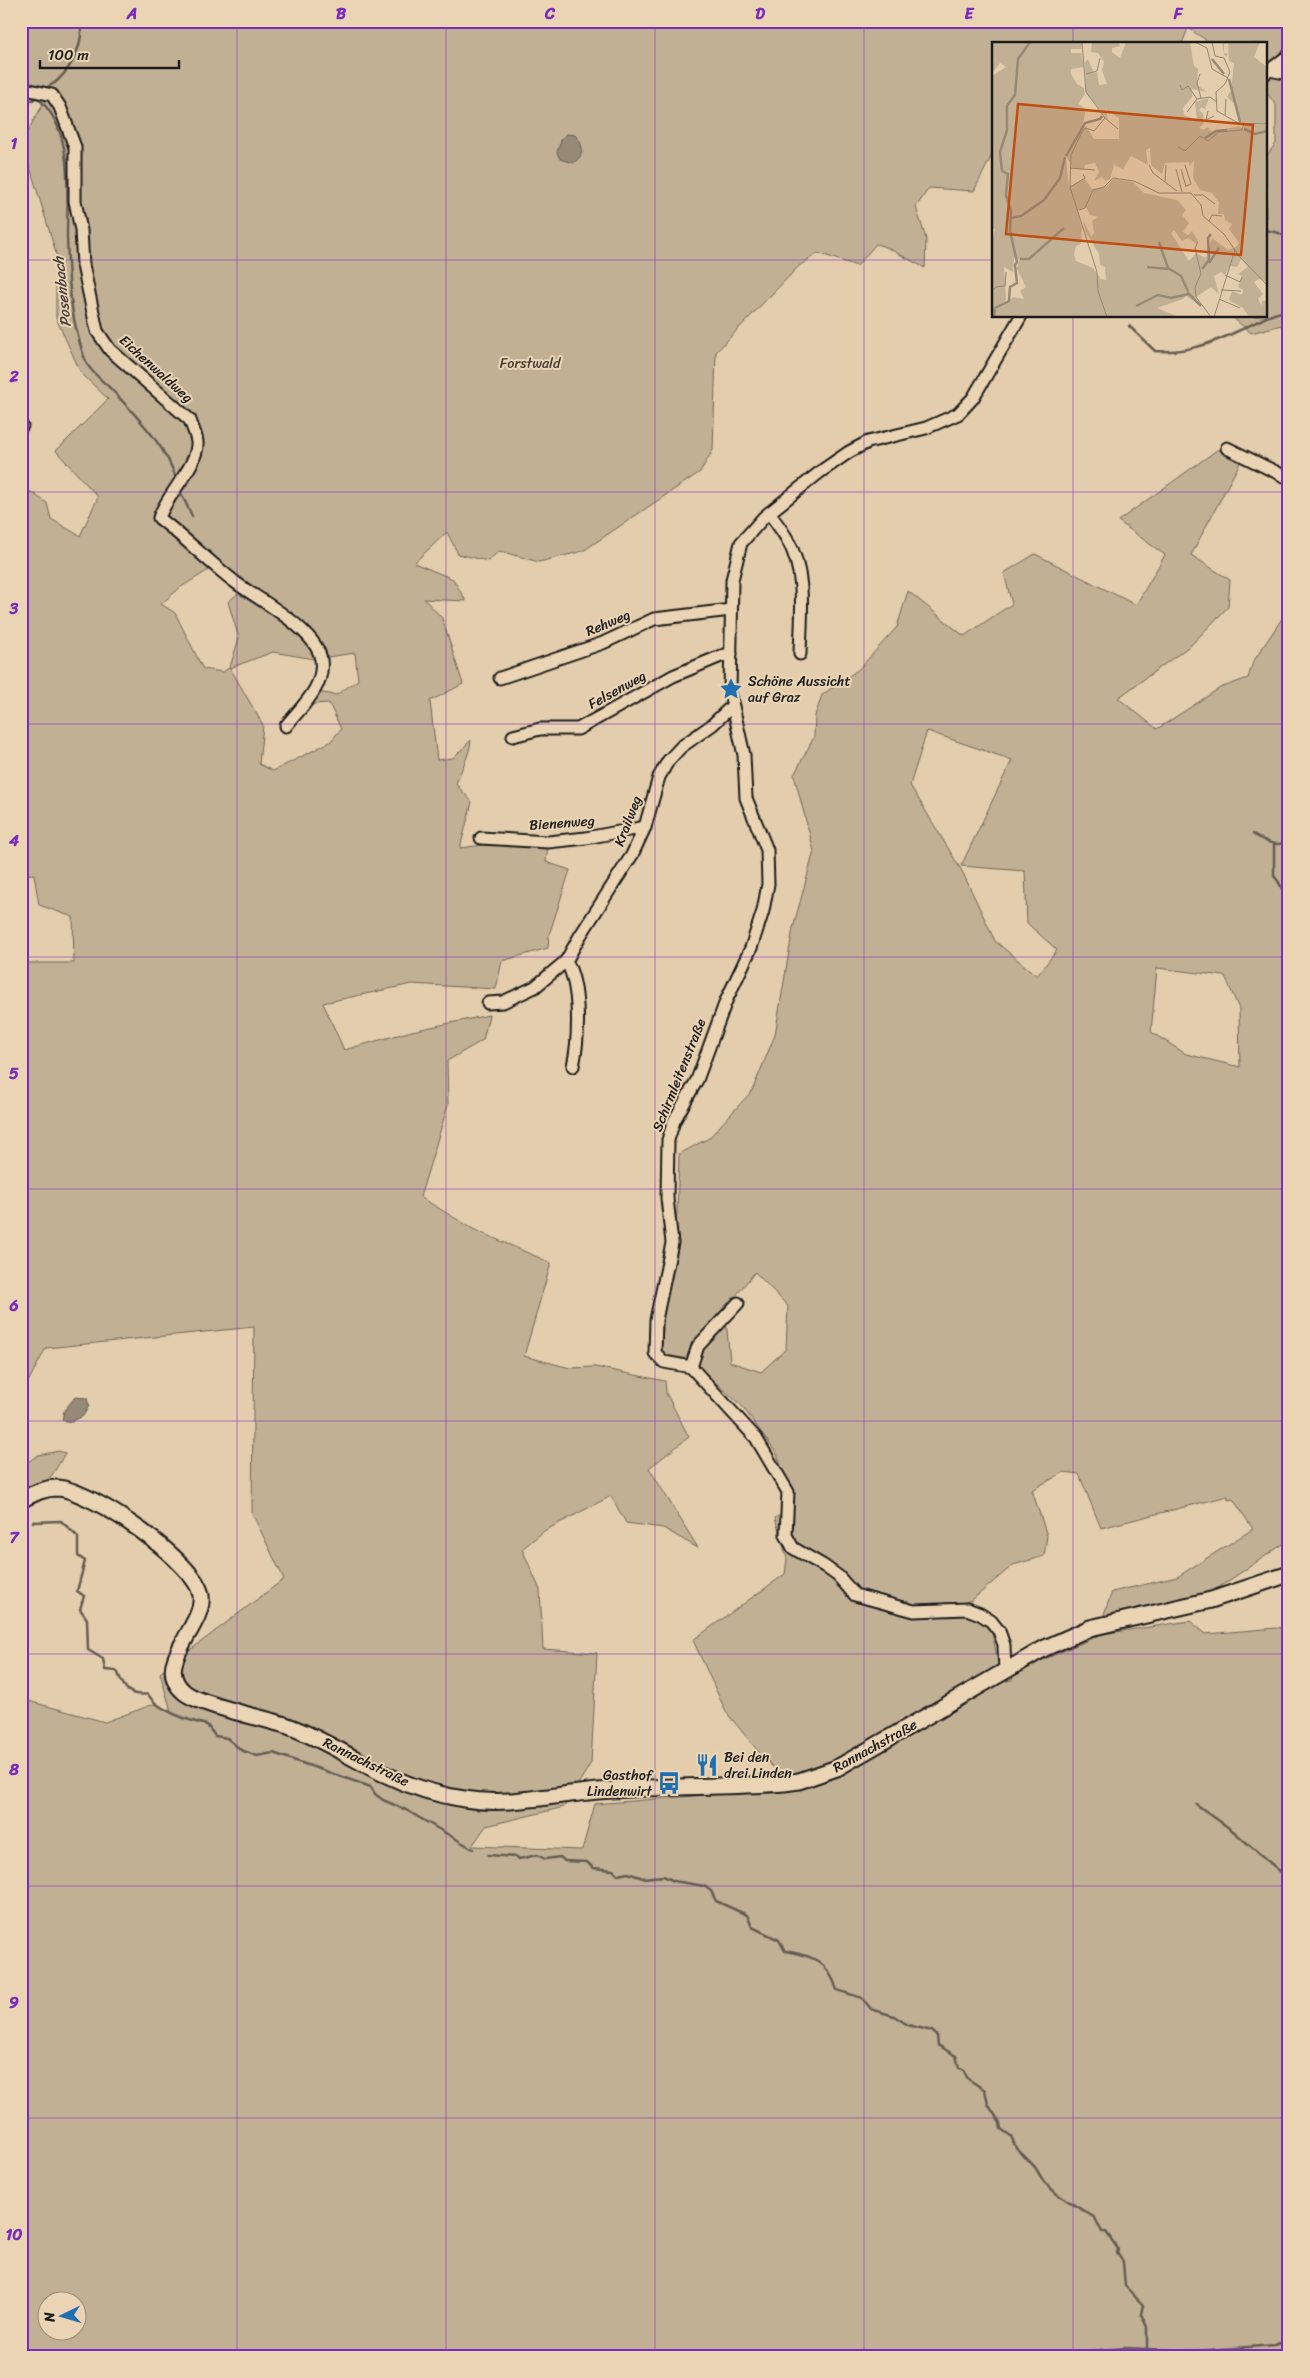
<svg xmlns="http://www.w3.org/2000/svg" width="1310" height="2378" font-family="Sriracha,sans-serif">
<rect width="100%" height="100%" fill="#e3cdad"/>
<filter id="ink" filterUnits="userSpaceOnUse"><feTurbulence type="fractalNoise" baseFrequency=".02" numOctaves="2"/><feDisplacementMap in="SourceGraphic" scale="10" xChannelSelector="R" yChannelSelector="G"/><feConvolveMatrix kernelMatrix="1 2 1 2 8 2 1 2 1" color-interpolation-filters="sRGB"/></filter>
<g filter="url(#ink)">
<g fill="#c2b095" stroke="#6f6658" fill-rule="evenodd">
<path d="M 21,21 L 1289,21 L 1289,323 L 1251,333 L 1231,316 L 1266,316 L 1266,157 L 1276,143 L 1276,105 L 1266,92 L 1266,44 L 1212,44 L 1188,28 L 1182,44 L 994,44 L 994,151 L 974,191 L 929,188 L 916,207 L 926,239 L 925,268 L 886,247 L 876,244 L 857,266 L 818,253 L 799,266 L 716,352 L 713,450 L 700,472 L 583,551 L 539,562 L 499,551 L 488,561 L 458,554 L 447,532 L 414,563 L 453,579 L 466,601 L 424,599 L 442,618 L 463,684 L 430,701 L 437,760 L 453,758 L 471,740 C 470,755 461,769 456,784 L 472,802 L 460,848 L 483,845 L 525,846 L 548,845 L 546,862 L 570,870 L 549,935 L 548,948 L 502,961 L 496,989 L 412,984 L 323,1003 L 344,1050 L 412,1031 L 489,1015 L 483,1040 L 447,1061 L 448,1105 L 420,1197 L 473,1229 L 551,1263 L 524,1356 L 570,1368 L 595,1367 L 665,1381 L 666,1393 L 689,1437 L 649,1468 L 698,1548 L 663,1528 L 626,1523 L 611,1496 L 544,1531 L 522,1549 L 540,1590 L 543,1649 L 597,1653 L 591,1763 L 564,1807 L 486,1826 L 472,1846 L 582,1850 L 595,1804 L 792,1788 L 759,1752 L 726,1712 L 693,1640 L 785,1574 L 787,1559 L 775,1518 L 794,1508 L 777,1454 L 742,1406 L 689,1359 L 661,1354 L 665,1299 L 677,1213 L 679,1154 L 709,1138 L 752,1091 L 775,1035 L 793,928 L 814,851 L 794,775 L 814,737 L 815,716 L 822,695 L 859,669 L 897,627 L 908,591 L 964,636 L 1012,604 L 1004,573 L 1035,554 L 1136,605 L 1165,555 L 1118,521 L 1217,450 L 1227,448 L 1243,457 L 1191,555 L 1230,580 L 1228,607 L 1191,645 L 1118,698 L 1157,729 L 1220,688 L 1248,678 L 1253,662 L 1289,608 L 1289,1540 L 1212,1592 L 1103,1617 L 1112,1592 L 1177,1577 L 1253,1529 L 1233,1499 L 1228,1500 L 1228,1496 L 1101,1528 L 1079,1474 L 1064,1472 L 1032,1490 L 1047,1536 L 1044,1556 L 1013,1565 L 972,1600 L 959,1604 L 949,1611 L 980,1619 L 992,1633 L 1002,1682 L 1012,1680 L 1013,1673 L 1102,1634 L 1190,1621 L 1206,1634 L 1289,1627 L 1289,2357 L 21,2357 L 21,1699 L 105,1722 L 154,1704 L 171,1711 L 160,1673 L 284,1579 L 252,1513 L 254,1327 L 46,1348 L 21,1395 L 21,963 L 74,963 L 73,917 L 39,905 L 34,874 L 21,875 L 21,503 L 25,488 L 47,503 L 51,519 L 80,536 L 98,497 L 56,451 L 108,399 L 81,373 L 56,318 L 56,253 L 22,141 L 46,99 L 21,85 ZM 212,568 L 240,592 L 228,602 L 239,638 L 230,667 L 223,672 L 203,669 L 175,613 L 161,604 L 181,587 ZM 273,652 L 314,659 L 355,653 L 358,680 L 336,695 L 317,692 L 313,704 L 329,703 L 341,729 L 330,742 L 273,771 L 259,764 L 263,725 L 230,668 ZM 927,731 L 1012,760 L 961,866 L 1025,871 L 1027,923 L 1057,950 L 1037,976 L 995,941 L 963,873 L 910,785 ZM 1157,968 L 1225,976 L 1239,1009 L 1240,1067 L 1186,1054 L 1151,1032 ZM 755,1272 L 788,1306 L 786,1349 L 761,1372 L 730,1362 L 725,1309 ZM 48,2300 L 78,2300 L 78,2330 L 48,2330 Z"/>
<path d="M 59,1451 L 65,1453 C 50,1480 50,1482 21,1493 L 21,1467 L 38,1455 Z"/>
</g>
<g fill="#968976" stroke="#655d52">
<path d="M 567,134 L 575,135 C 584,144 585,156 573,163 L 560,159 L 557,152 L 562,138 Z"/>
<polygon points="75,1397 87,1398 89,1406 83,1416 71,1422 62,1420 64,1411"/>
</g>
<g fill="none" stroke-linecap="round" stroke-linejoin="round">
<g stroke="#655d52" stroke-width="2.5">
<path d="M 43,90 C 47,86 53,85 57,81 C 72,67 85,43 80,21"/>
<path d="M 36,97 C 75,127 67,193 67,237 C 68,266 69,299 76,328 C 79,339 82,354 87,364 C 92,373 104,382 111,389 C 136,416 166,445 177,481"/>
<polyline points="21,102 33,100 36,97"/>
<polyline points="1266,230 1279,233 1289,239"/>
<path d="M 1129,326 L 1155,351 C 1185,353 1211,344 1238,331 C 1254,324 1271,312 1289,311"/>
<polyline points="180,491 192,516"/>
<path d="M 1253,834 C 1266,842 1274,847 1289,842"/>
<path d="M 1274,844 L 1274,876 C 1282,884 1281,891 1289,900"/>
<path d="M 33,1522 L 61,1521 L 78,1537 L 78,1556 L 85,1561 L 77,1591 L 84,1596 L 80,1609 L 87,1619 L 88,1650 L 103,1659 L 105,1670 L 117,1671 C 124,1688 128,1697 148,1694 C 156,1710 190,1721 207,1725 L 215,1736 L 227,1738 L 241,1750 L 257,1756 L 273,1753 L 371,1787 L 375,1794 L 383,1800 L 406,1810 L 473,1849"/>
<polyline points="1196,1804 1233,1831 1289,1879"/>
<path d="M 488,1855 L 517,1857 L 519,1859 L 537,1855 L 545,1859 L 560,1857 L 565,1861 L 587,1862 L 593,1868 L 613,1870 L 618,1875 L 628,1873 L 643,1878 L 663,1876 L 674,1881 L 704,1886 L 711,1891 L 716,1901 L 747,1915 L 752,1927 L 779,1940 L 785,1951 C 814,1956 828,1961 837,1990 L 862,1998 L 871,2009 L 894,2016 L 908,2025 L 932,2031 L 937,2036 L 938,2045 L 956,2056 L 959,2068 L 963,2069 L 968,2079 L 985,2090 L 988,2104 L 1000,2123 L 1001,2129 L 1011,2136 L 1016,2148 L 1035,2167 L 1044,2182 L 1057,2194 L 1095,2218 L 1102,2232 L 1106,2232 L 1118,2249 L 1117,2253 L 1123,2262 L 1125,2286 L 1143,2305 L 1141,2314 L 1147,2327 L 1147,2349"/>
<polyline points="1065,2357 1076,2352 1126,2348 1195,2351 1275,2345 1289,2339"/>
</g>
<defs>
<g id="street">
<polyline points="1270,70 1289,74"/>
<polyline points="1266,73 1289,55"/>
<path d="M 21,88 L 52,95 L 60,107 L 75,147 L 75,201 L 81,230 L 83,265 L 97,331 L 110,350 L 190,420 C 192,427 196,434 197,442 C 199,465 166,495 159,518 C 185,538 209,562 235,582 C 258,600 317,629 321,660 C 325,687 301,707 286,726"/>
<polyline points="21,426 22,426"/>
<polyline points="1227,448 1284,476 1289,473"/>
<path d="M 769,513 C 775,521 782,530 787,539 C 807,573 801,615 800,654"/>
<polyline points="500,678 603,643 654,619 731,610"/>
<polyline points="513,736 540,729 578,729 673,676 721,656 731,654"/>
<polyline points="481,838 548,842 586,838 645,827"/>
<path d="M 566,961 C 581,986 579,1039 573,1066"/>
<polyline points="488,1003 503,1002 535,987 566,961 580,936 632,855 645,827 659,777 668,761 681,747 712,725 732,706"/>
<polyline points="691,1367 698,1346 738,1303"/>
<polyline points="1005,1672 1004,1645 999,1631 991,1621 980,1614 967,1609 914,1611 855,1595 838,1576 824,1566 793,1548 786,1535 788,1492 756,1438 691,1367 664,1362 655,1353 656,1320 672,1243 667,1198 668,1140 674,1121 697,1080 726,1001 751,948 763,911 768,884 767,850 746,798 744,755 730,693 732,580 741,543 764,517 820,472 849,452 868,442 926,428 958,414 973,398 1021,316"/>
</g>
<path id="secondary" d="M 21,1500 C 33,1494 43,1488 57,1488 C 90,1489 198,1563 201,1596 C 205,1627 151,1664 184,1692 C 199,1705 265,1718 288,1726 C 321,1738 351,1758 382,1773 C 407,1785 437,1795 464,1799 C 506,1806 547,1796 588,1792 C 653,1785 719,1788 784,1783 L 799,1781 L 837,1768 L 1045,1648 L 1090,1628 L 1211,1600 L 1289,1574"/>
</defs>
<use href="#street" stroke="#1c1c1c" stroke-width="15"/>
<use href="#secondary" stroke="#1c1c1c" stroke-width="19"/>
<use href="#street" stroke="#ebd4b3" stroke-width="11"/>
<use href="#secondary" stroke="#ebd4b3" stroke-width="15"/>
</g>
</g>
<path fill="none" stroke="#7b2cbf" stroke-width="1" stroke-opacity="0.55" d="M 237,21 L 237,2357M 446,21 L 446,2357M 655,21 L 655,2357M 864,21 L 864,2357M 1073,21 L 1073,44M 21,260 L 994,260M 1266,260 L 1289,260M 1073,316 L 1073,2357M 21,492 L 1289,492M 21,724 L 1289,724M 21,957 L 1289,957M 21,1189 L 1289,1189M 21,1421 L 1289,1421M 21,1654 L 1289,1654M 21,1886 L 1289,1886M 21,2118 L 1289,2118"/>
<defs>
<symbol id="sight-bare" viewBox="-9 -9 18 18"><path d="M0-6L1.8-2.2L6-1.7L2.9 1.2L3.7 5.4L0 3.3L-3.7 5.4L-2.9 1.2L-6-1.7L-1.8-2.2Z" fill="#1f6fb2" stroke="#ebd4b3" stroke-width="2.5" paint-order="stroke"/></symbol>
<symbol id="restaurant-bare" viewBox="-9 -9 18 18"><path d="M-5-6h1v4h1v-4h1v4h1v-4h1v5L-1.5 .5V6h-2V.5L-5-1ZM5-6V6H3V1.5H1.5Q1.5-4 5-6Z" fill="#1f6fb2" stroke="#ebd4b3" stroke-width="2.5" paint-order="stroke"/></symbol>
<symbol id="bus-bare" viewBox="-9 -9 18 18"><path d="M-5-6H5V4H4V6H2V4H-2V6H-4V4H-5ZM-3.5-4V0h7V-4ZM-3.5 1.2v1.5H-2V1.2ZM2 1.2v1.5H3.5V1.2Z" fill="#1f6fb2" stroke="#ebd4b3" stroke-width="2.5" paint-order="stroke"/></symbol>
</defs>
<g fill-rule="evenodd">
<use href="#sight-bare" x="715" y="673" width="32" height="32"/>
<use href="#restaurant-bare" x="691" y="1749" width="32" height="32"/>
<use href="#bus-bare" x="653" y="1767" width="32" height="32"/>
</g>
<g text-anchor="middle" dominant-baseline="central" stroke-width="4" stroke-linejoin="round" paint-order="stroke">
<g font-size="14" fill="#46413a" stroke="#ebd4b3">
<text x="530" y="363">Forstwald</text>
</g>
<g font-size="14" fill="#1c1c1c" stroke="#ebd4b3">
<text transform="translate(156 369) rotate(42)">Eichenwaldweg</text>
<text transform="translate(608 623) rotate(-23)">Rehweg</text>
<text transform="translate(617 690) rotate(-29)">Felsenweg</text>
<text transform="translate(628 821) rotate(-69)">Krailweg</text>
<text transform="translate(562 823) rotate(-4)">Bienenweg</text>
<text transform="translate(679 1075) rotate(-68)">Schirmleitenstraße</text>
<text transform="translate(875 1746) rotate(-29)">Rannachstraße</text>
<text transform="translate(366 1762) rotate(26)">Rannachstraße</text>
</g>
<g font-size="14" fill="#1c1c1c" stroke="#ebd4b3" text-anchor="start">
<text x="748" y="681">Schöne Aussicht<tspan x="748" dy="16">auf Graz</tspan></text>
<text x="724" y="1757">Bei den<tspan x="724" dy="16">drei Linden</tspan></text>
<text x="652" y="1775" text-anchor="end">Gasthof<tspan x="652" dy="16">Lindenwirt</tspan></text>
</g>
<g font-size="15" font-style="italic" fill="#47423c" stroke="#ebd4b3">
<text transform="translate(62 292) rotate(-96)">Posenbach</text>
</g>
</g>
<g transform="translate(992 42)">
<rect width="275" height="275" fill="#e3cdad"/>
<path d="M 0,0 L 90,0 L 89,7 L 79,7 L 79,11 L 89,11 L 92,25 L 79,27 L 79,32 L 85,42 L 92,46 L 93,52 L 86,62 L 94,67 L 90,85 L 94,84 L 102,97 L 127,97 L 127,76 L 113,67 L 116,77 L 114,75 L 94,51 L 93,20 L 96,17 L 102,31 L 105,30 L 107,43 L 115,42 L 110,28 L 112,20 L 106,11 L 99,10 L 100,0 L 126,0 L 128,4 L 120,6 L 120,10 L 128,16 L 134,0 L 198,0 L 202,24 L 206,27 L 205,43 L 215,50 L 200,47 L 200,55 L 191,66 L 192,73 L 205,78 L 203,60 L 217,56 L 213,67 L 209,65 L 207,68 L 211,72 L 212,81 L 207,86 L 211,88 L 216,85 L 220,90 L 247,84 L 251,87 L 253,82 L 275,83 L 275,240 L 267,237 L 262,240 L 271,252 L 266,257 L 268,261 L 270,263 L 270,259 L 275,258 L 275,275 L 257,275 L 251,266 L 237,258 L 240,249 L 250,253 L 251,248 L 246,245 L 250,234 L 246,232 L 256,225 L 249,217 L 245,225 L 238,224 L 233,233 L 229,230 L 222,234 L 227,252 L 219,245 L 200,258 L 195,255 L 202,247 L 191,257 L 165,266 L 187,275 L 0,275 L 0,201 L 3,187 L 0,187 L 0,34 L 14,25 L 8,21 L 0,31 ZM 158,106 L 159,123 L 170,132 L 173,121 L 197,120 L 197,124 L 202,119 L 201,136 L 208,148 L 220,151 L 227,160 L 226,172 L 232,172 L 233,178 L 240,182 L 237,187 L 247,201 L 244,205 L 236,208 L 220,196 L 214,216 L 204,211 L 197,219 L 179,191 L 182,188 L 190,199 L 196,196 L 205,202 L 206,199 L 200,189 L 196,193 L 191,190 L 197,181 L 190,173 L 194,168 L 185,158 L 152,151 L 141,140 L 121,137 L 115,144 L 100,147 L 93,137 L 77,145 L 74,114 L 81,126 L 92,128 L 93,123 L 103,121 L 107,130 L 102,139 L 110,135 L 113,139 L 118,137 L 122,123 L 131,127 L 139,114 L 156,123 L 154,108 ZM 94,165 L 98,173 L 106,175 L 100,179 L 102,191 L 99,194 L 91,178 L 93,189 L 107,212 L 108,223 L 113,225 L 114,238 L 109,237 L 101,226 L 84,219 L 82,213 L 84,204 L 89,202 L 90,187 L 86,168 ZM 22,216 L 27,218 L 25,227 L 34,245 L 28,249 L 32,257 L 22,255 L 1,269 L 14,258 L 12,225 L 21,230 ZM 230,0 L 268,0 L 262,15 L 275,25 L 275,82 L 249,80 L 244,63 L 235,55 L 239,48 L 242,21 L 237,19 L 236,1 L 232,2 L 232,11 L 236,11 L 234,15 L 232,12 Z" fill="#c2b095" fill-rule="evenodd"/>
<path fill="none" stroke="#968976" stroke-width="2.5" d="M 220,17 L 232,32M 237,37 L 248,80M 252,87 L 263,92 L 275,89M 213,96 L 224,89 L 235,88M 74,114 L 93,81 L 108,77 L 110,74M 19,176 L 29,174 L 52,158 L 68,136 L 73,115M 167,200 L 176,226 L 189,234 L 196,249M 28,217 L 37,217 L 72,186M 217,221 L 227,206M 155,225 L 176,227M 210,227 L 217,218 L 216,196 L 219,192M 195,250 L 209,264M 144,264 L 166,253 L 179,256 L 197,252M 2,275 L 3,266 L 17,259 L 18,245 L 25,241 L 23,223 L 25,220 L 18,189 L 19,169 L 14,153 L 16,132 L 10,129 L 8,110 L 15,88 L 15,64 L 23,53 L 26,17 L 38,0"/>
<path fill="none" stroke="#938673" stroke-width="1" d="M 90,0 L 94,50 L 113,76M 203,0 L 215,6 L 220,27 L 236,36M 220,0 L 223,14 L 232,16 L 238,30 L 233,42 L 224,50 L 225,69 L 246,81 L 275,82M 94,32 L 105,29 L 108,16M 208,32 L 205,41 L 209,56M 188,43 L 190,48 L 196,44 L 205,57M 216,69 L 214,78 L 222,74M 195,70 L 205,57 L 218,55 L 225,60M 233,73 L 234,57M 113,76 L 102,89 L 94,86 L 91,88 L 79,113 L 78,145 L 105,230 L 106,249 L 115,275M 113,76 L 126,87M 186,105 L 193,109 L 208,94 L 216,99 L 227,90 L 250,88 L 252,81M 157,123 L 161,131 L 185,149M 193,123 L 199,142 L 194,144M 78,126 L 103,128M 184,127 L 190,150M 189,127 L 194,145M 173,140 L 174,123M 78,145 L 93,136 L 91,132M 202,153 L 211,153 L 223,162M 87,168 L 93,166 L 101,148 L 112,145 L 121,136 L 142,139 L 167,151 L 199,151 L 209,163 L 211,174 L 232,192 L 247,214 L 275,243M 217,179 L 220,173 L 230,174M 206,200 L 203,206 L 209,232 L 203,245 L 204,255 L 219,275M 233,233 L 248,240 L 250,235M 229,248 L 249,249M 0,249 L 4,245 L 13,244 L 14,230M 227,257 L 248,266M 222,275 L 243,208"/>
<path fill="#bf4d0f" fill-opacity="0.15" stroke="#bf4d0f" stroke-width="2.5" d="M 26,62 L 261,83 L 249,213 L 14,192 Z"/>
<rect width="275" height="275" fill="none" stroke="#1c1c1c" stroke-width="2.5"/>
</g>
<rect width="1310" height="2378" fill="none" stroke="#ebd4b3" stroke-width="55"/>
<g transform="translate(62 2316) rotate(265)"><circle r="24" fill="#ebd4b3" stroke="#988a77"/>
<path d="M0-4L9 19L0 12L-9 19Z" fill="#1f6fb2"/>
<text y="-8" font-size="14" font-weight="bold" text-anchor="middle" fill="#1c1c1c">N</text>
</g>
<path d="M40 60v8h139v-8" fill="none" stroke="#1c1c1c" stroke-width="2.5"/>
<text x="48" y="60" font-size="15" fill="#1c1c1c" stroke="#ebd4b3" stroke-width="4" paint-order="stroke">100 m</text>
<rect x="28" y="28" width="1254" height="2322" fill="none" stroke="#7b2cbf" stroke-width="2"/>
<g font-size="16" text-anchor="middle" font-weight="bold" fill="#7b2cbf">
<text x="132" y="19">A</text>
<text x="341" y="19">B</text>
<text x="550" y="19">C</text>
<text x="760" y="19">D</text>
<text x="969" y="19">E</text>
<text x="1178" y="19">F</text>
<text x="14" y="149">1</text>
<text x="14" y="382">2</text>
<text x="14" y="614">3</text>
<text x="14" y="846">4</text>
<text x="14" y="1079">5</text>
<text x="14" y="1311">6</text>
<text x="14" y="1543">7</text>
<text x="14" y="1775">8</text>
<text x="14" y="2008">9</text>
<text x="14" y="2240">10</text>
</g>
</svg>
